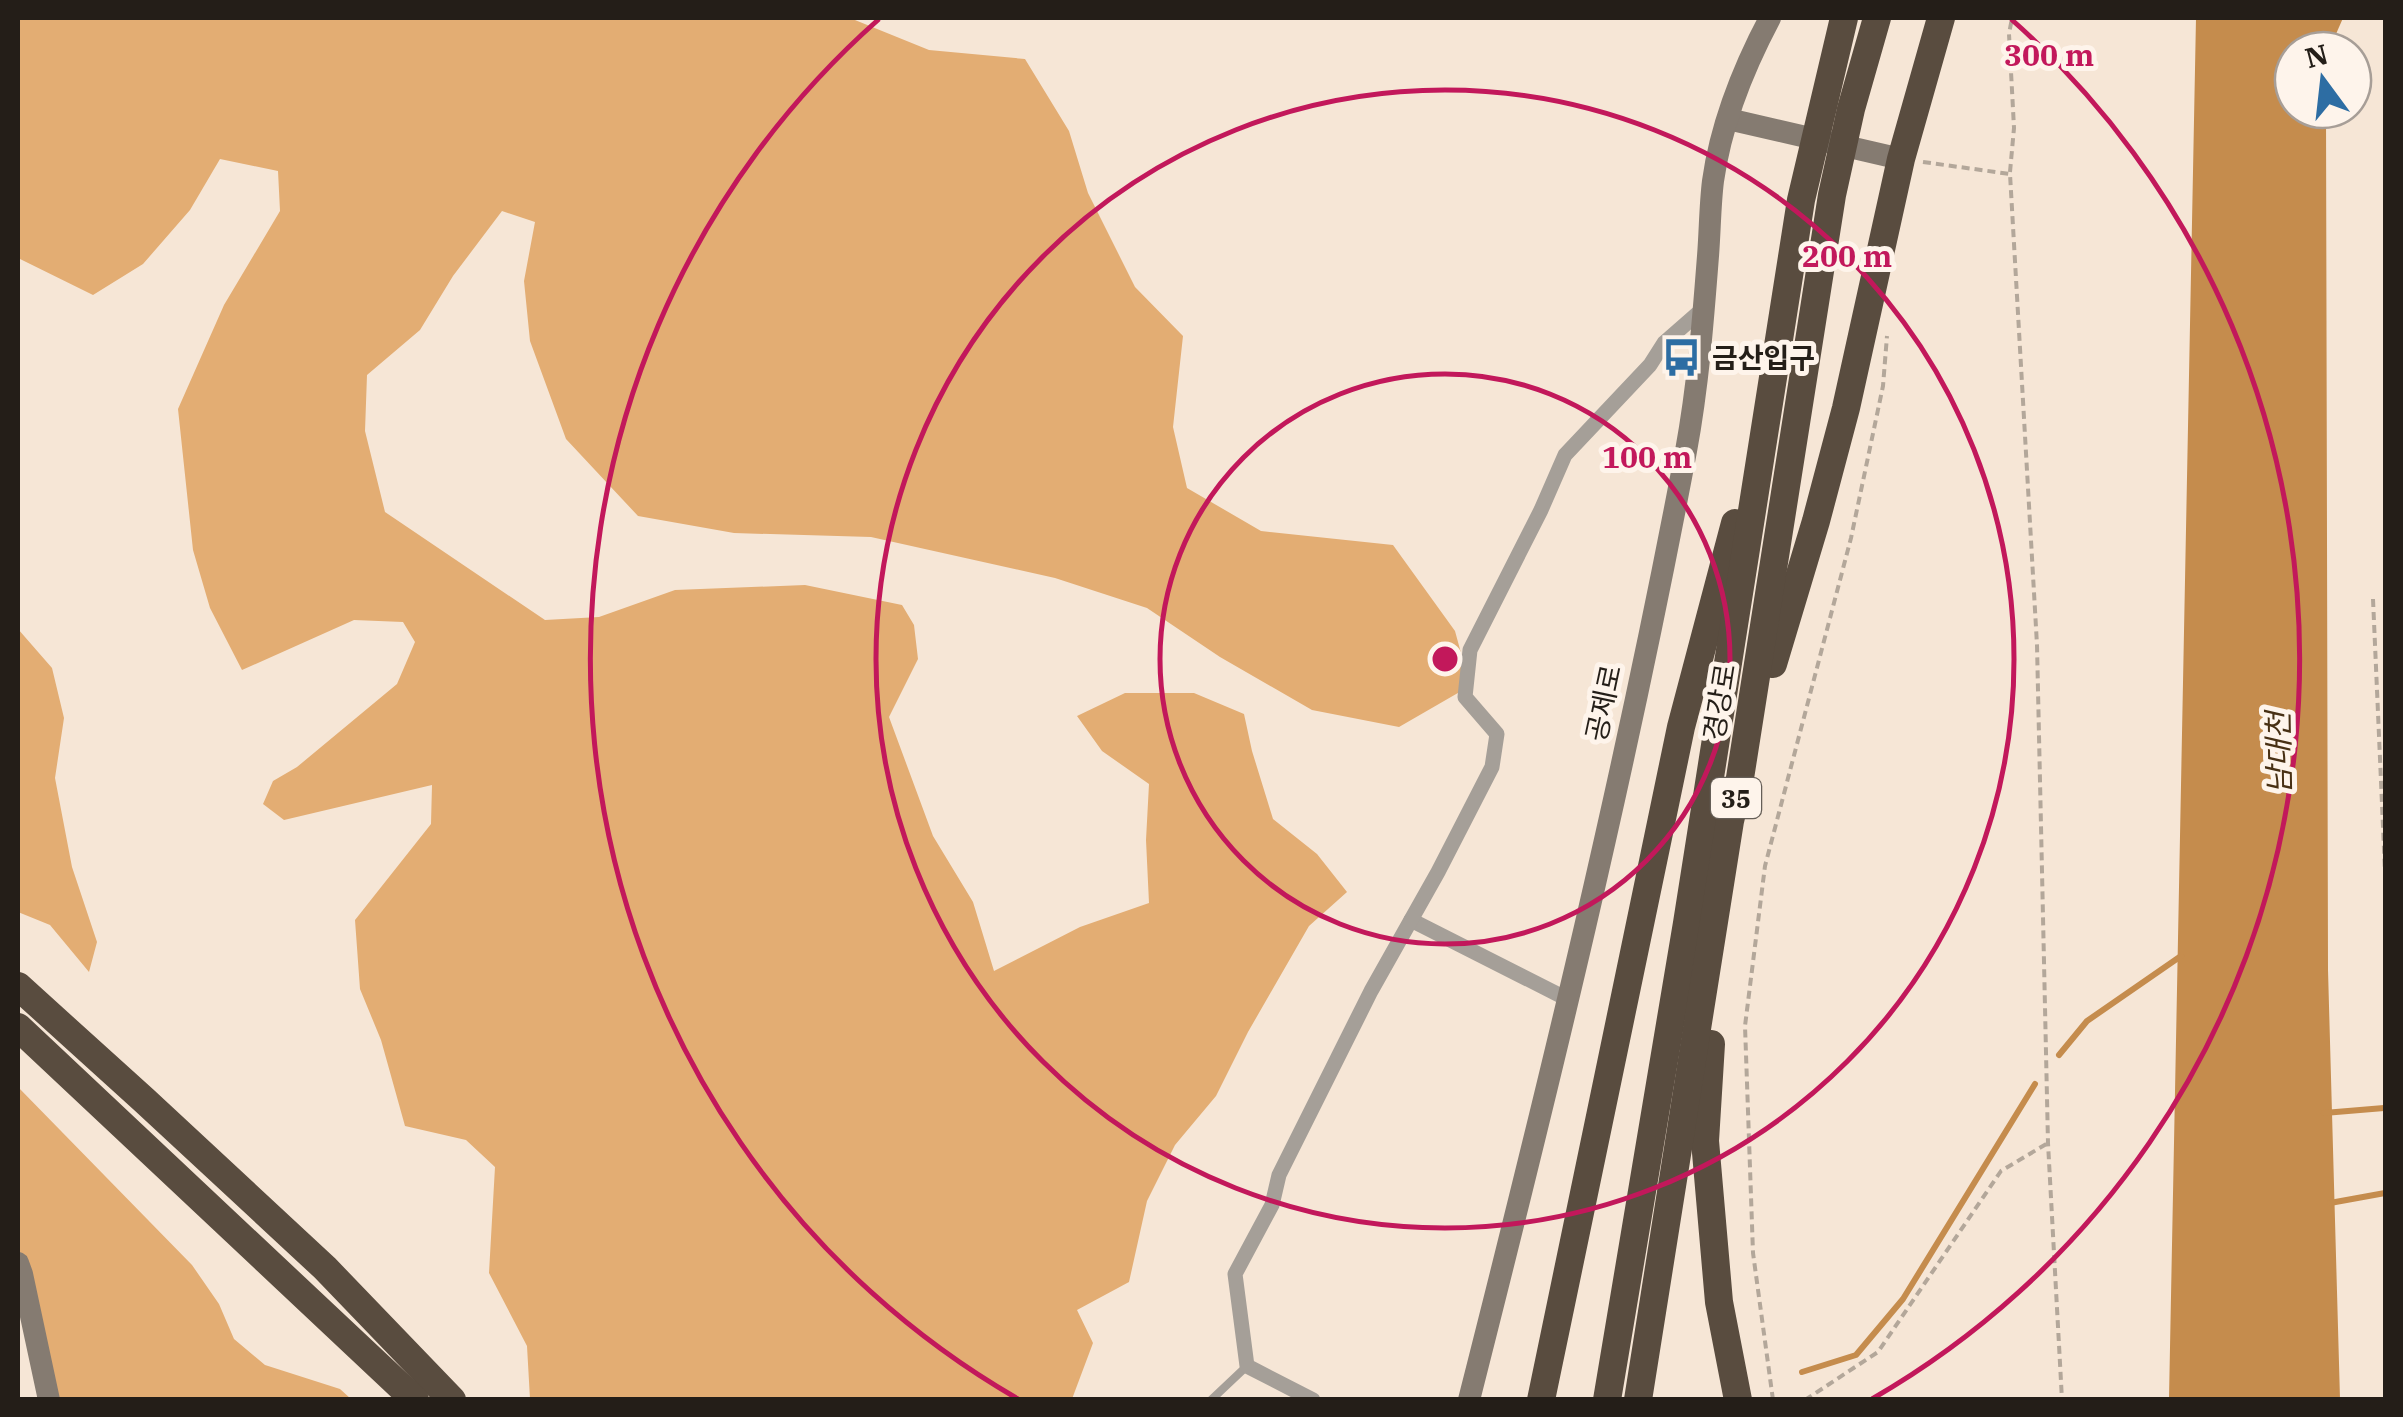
<svg xmlns="http://www.w3.org/2000/svg" width="2403" height="1417" font-family="'IBM Plex Serif','Noto Sans KR',serif">
<rect width="100%" height="100%" fill="#f6e6d6"/>
<g fill="#e3ad73">
<polygon points="18,18 850,18 929,50 1025,59 1069,131 1088,193 1135,287 1183,336 1173,427 1187,488 1261,531 1393,545 1455,631 1470,686 1399,727 1312,710 1220,657 1147,608 1055,578 871,537 734,533 638,516 566,439 530,341 524,281 535,222 502,211 453,276 420,330 367,375 365,431 385,512 545,620 599,617 675,590 805,585 902,605 914,625 918,659 889,717 933,836 973,902 994,971 1080,927 1149,903 1146,840 1149,784 1102,751 1077,716 1125,693 1194,693 1244,714 1252,751 1273,819 1317,854 1347,892 1309,926 1248,1032 1216,1096 1175,1145 1147,1201 1129,1282 1077,1310 1093,1343 1072,1399 530,1399 527,1346 489,1273 495,1167 466,1140 405,1126 381,1040 360,989 355,920 431,824 432,785 284,820 263,804 273,781 297,767 397,684 415,642 403,622 354,620 242,670 210,608 193,550 178,409 224,305 280,211 278,171 220,159 190,210 143,264 93,295 18,258"/>
<polygon points="18,629 52,668 64,718 55,778 72,867 97,942 89,972 50,925 18,912"/>
<polygon points="18,1087 192,1265 219,1304 234,1339 265,1365 340,1389 351,1399 45,1399 18,1290"/>
</g>
<polygon fill="#c58c4d" points="2196,18 2343,18 2329,50 2293,50 2293,110 2326,110 2328,970 2340,1399 2169,1399"/>
<g fill="none" stroke-linecap="round" stroke-linejoin="round">
<g stroke="#c58c4d" stroke-width="6">
<polyline points="2059,1055 2087,1021 2181,956"/>
<polyline points="2324,1113 2384,1108"/>
<polyline points="2330,1203 2385,1193"/>
<polyline points="1802,1372 1856,1355 1903,1299 2035,1084"/>
</g>
<g stroke="#b3a79a" stroke-width="4" stroke-dasharray="8 5" stroke-linecap="butt">
<polyline points="1923,162 2010,174 2037,645 2048,1143 2062,1400"/>
<polyline points="2010,172 2014,128 2009,34 2012,18"/>
<polyline points="2373,599 2386,895"/>
<polyline points="1773,1400 1753,1253 1745,1026 1765,866 1851,538 1883,386 1887,336"/>
<polyline points="1805,1400 1878,1352 2001,1171 2048,1143"/>
</g>
<polyline stroke="#a59f98" stroke-width="8" points="1211,1400 1247,1366"/>
<g stroke="#a59f98" stroke-width="15">
<polyline points="1411,920 1569,1000"/>
<polyline points="1313,1400 1247,1366 1235,1274 1272,1205 1279,1175 1371,991 1438,872 1492,767 1497,734 1465,697 1470,650 1541,510 1565,455 1650,365 1664,343 1704,308"/>
</g>
<g stroke="#857b71" stroke-width="22">
<polyline points="1728,119 1901,159"/>
<polyline points="18,1263 22,1274 49,1400"/>
<path d="M 1469,1400 C 1549,1085 1626,770 1686,451 C 1698,386 1703,321 1708,256 C 1710,231 1710,205 1713,181 C 1721,124 1744,67 1770,18"/>
</g>
<g stroke="#594c3f" stroke-width="28">
<polyline points="1773,664 1816,521 1846,408 1901,159 1941,18"/>
<polyline points="18,986 144,1100 325,1268 452,1400"/>
<polyline points="18,1027 415,1400"/>
<polyline points="1711,1044 1705,1141 1719,1302 1738,1400"/>
<polyline points="1541,1400 1681,727 1735,523"/>
<polyline points="1607,1400 1687,923 1801,200 1844,18"/>
<polyline points="1638,1400 1730,821 1740,778 1832,195 1851,109 1877,18"/>
</g>
</g>
<g fill="none" stroke="#c2185b" stroke-width="5">
<circle cx="1445" cy="659" r="285"/>
<circle cx="1445" cy="659" r="569"/>
<path d="M1018 1399A854 854 0 0 1 879 19M2011 19A854 854 0 0 1 1872 1399"/>
</g>
<defs>
<symbol id="bus-bare" viewBox="-9 -9 18 18"><path d="M-5-6H5V4H4V6H2V4H-2V6H-4V4H-5ZM-3.5-4V0h7V-4ZM-3.5 1.2v1.5H-2V1.2ZM2 1.2v1.5H3.5V1.2Z" fill="#2d6da3" stroke="#fef4eb" stroke-width="2.5" paint-order="stroke"/></symbol>
</defs>
<g fill-rule="evenodd">
<use href="#bus-bare" x="1654" y="330" width="55" height="55"/>
</g>
<g text-anchor="middle" dominant-baseline="central" stroke-width="10" stroke-linejoin="round" paint-order="stroke">
<rect fill="#fef4eb" stroke="#655e57" stroke-width="2.5" x="1711" y="778" width="50" height="40" rx="8"/>
<g font-size="25" font-weight="bold" fill="#241e18">
<text x="1736" y="798">35</text>
</g>
<g font-size="28" font-weight="bold" fill="#241e18" stroke="#fef4eb" text-anchor="start">
<text x="1712" y="357">금산입구</text>
</g>
<g font-size="28" fill="#241e18" stroke="#fef4eb">
<text transform="translate(1719 702) rotate(-81)">경강로</text>
<text transform="translate(1603 703) rotate(-78)">공제로</text>
</g>
<g font-size="30" font-style="italic" fill="#483014" stroke="#fef4eb">
<text transform="translate(2278 753) rotate(-91)">남대천</text>
</g>
</g>
<circle cx="1445" cy="659" r="15" fill="#c2185b" stroke="#fef4eb" stroke-width="5"/>
<g font-size="30" text-anchor="middle" font-weight="bold" fill="#c2185b" stroke="#fef4eb" stroke-width="10" stroke-linejoin="round" paint-order="stroke">
<text x="2049" y="66">300 m</text>
<text x="1847" y="267">200 m</text>
<text x="1647" y="468">100 m</text>
</g>
<rect width="2403" height="1417" fill="none" stroke="#241e18" stroke-width="40"/>
<g transform="translate(2323 80) rotate(345)"><circle r="48" fill="#fef4eb" stroke="#a79e97" stroke-width="2.5"/>
<path d="M0-8L18 38L0 25L-18 38Z" fill="#2d6da3"/>
<text y="-15" font-size="28" font-weight="bold" text-anchor="middle" fill="#241e18">N</text>
</g>
</svg>
